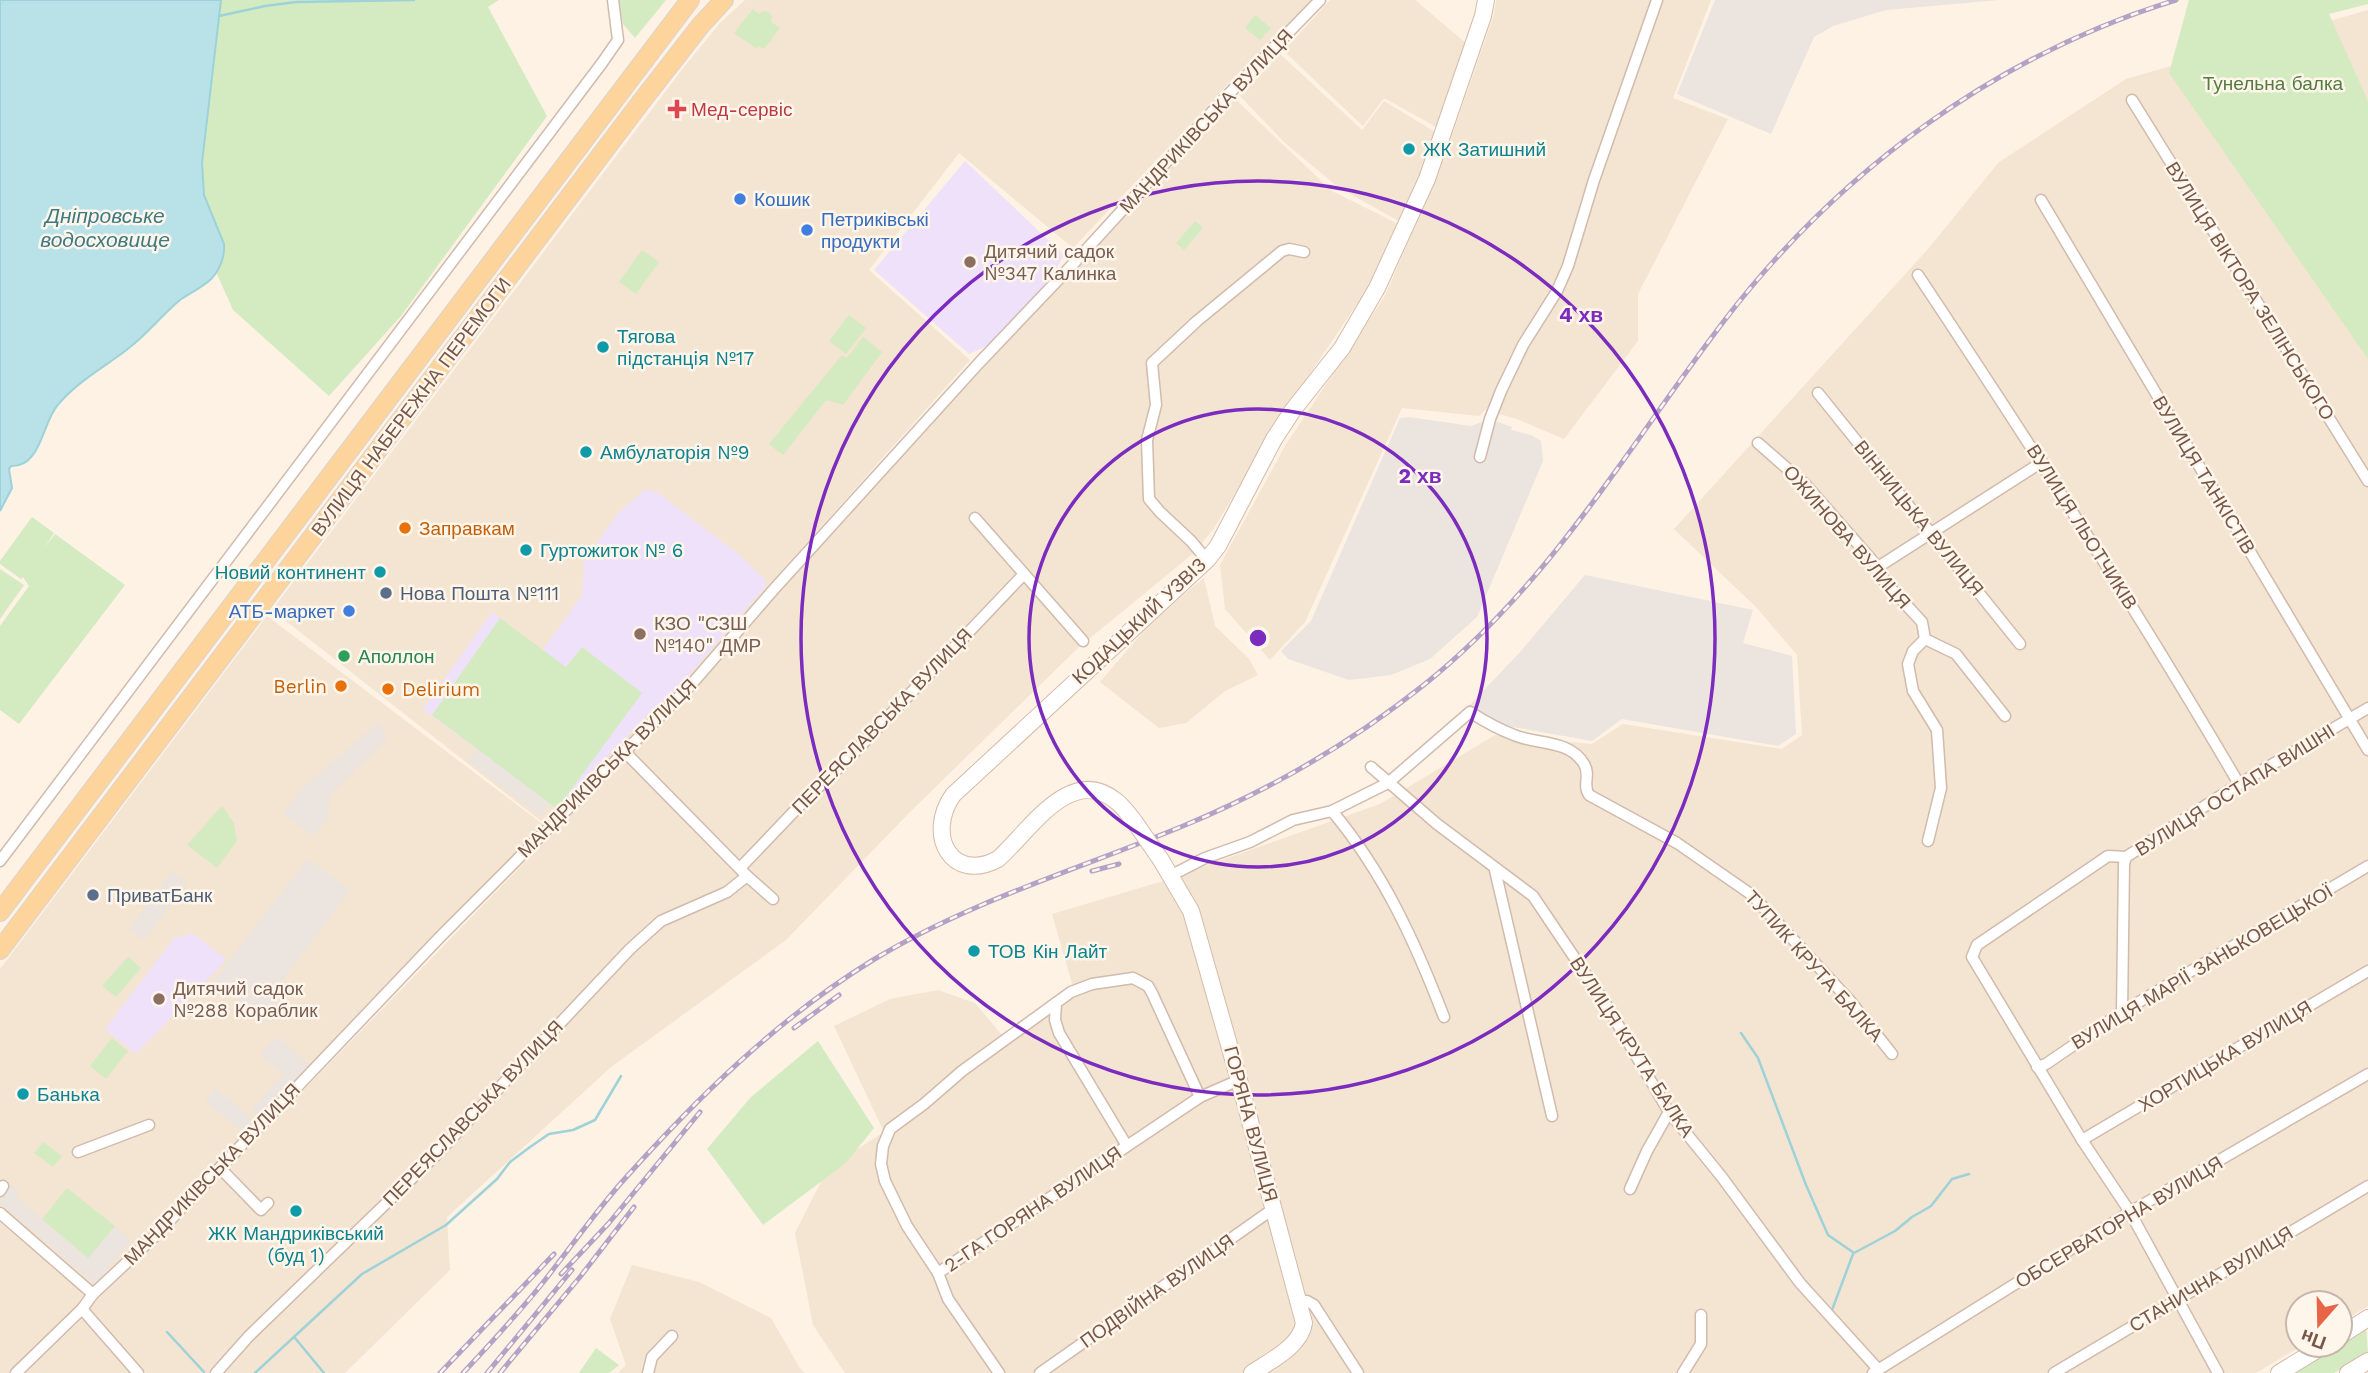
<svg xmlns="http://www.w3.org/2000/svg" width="2368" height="1373" font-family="'Work Sans',sans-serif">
<rect width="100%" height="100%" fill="#fdf2e4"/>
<g fill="#f4e4d2">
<polygon points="745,0 1316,0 1250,61 1073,248 959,153 869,270 970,360 777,576 679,692 546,825 272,610 684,67 721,22"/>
<polygon points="1330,0 1415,0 1468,45 1440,129 1384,98 1363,126 1284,51"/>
<polygon points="1496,0 1711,0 1673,98 1728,119 1638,294 1638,341 1564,439 1517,419 1485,410 1479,416 1402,408 1305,622 1270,660 1225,609 1220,565 1285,446 1385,296 1444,158 1494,15"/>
<polygon points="2368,10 2368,1306 2340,1323 2340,1303 2298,1303 2298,1345 2303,1345 2256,1373 845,1373 813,1325 795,1233 828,1168 884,1132 834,1026 890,999 938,990 975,1003 1002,1035 1073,987 1052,914 1160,882 1380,804 1495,735 1592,744 1623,724 1782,749 1802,735 1797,655 1756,607 1674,529 1928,249 1999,162 2126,79"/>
<polygon points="1280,54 1362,130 1384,101 1437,133 1402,223 1338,187 1285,143 1240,96"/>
<polygon points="1235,99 1332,191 1398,224 1373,280 1293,399 1214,528 1195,552 1078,648 909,813 786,940 611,1067 447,1217 450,1270 345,1373 25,1373 80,1321 97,1298 228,1168 699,683 852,508"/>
<polygon points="1204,578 1215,626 1249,659 1258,675 1225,691 1186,723 1159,728 1100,682 1155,618"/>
<polygon points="267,616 545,826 209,1176 96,1288 0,1206 0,1197 6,1188 0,1184 0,969"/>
<polygon points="0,1217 87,1297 11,1373 0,1373"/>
<polygon points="632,1265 699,1282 771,1318 801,1370 805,1373 618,1373 626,1365 610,1319"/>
</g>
<g fill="#ece4de">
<polygon points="1715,0 1999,0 1886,10 1833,26 1814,37 1771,134 1677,94"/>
<polygon points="1409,417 1471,426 1490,419 1512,427 1511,430 1531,435 1541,441 1543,461 1477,617 1430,659 1391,675 1349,680 1288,659 1281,651 1311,621 1400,418"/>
<polygon points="1585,575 1753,610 1743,643 1792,656 1796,734 1778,746 1622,719 1592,741 1502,725 1467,708 1521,651"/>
<polygon points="380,721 387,739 330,795 328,818 313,836 283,814 303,788"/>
<polygon points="477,749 549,803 540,816 468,761"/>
<polygon points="308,859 350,890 270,996 281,1005 265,1024 214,980"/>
<polygon points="172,872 187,883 144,940 129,929"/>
<polygon points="277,1037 311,1066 261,1117 252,1109 283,1074 260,1054"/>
<polygon points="215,1088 255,1122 245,1134 205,1100"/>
<polygon points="12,1185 20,1191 16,1197 87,1258 115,1226 131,1241 95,1284 0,1203 0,1199"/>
</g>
<g fill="#efe1f9">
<polygon points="965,161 1064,255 1050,280 987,346 969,354 874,270"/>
<polygon points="646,489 658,493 737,553 765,580 766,586 674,692 647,715 557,809 423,709 492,612 543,650 582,595 584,561 618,513"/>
<polygon points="187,933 195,935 226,959 218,969 136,1054 105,1029 176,936 184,938"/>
</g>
<g fill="#d4ebc2">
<polygon points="221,0 499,0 488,7 547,116 401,316 329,396 233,310 216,272 224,251 224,244 204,195 202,163"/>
<polygon points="619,0 666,0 635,38 623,24"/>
<polygon points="2189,0 2368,0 2368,4 2329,14 2368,101 2368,359 2169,73"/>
<polygon points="753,9 759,14 763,11 769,12 772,16 771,22 780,28 764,49 759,46 757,49 734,33"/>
<polygon points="1255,15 1271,28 1260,40 1245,28"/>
<polygon points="1195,221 1203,228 1184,250 1176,243"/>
<polygon points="642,250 659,262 636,294 619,282"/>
<polygon points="849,315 866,328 846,354 829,341"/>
<polygon points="863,337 882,352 843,405 826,400 783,455 769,444 842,355 847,358"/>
<polygon points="32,517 54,533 45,547 55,534 125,585 19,724 0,710 0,626 29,586 23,577 21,579 0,564 0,561"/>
<polygon points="0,569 24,585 0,619"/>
<polygon points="500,618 566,667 582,647 642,693 557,809 432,715"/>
<polygon points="222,806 234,823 237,841 217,868 187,845"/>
<polygon points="128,957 141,968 116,997 102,986"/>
<polygon points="112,1038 128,1051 106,1079 90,1066"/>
<polygon points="818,1041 874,1128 846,1163 763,1225 707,1149 751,1097"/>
<polygon points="43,1142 62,1156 53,1167 34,1153"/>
<polygon points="67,1188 115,1226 88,1258 42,1219"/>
<polygon points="2366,1326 2368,1353 2334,1373 2288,1373 2335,1345 2340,1345 2340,1342"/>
<polygon points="596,1348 619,1365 609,1373 579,1373"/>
</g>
<path fill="#b8e2e7" stroke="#9ed2d9" stroke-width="2" d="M 0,0 L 221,0 L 202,163 L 204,195 L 224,244 C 225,256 220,270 211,279 C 203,287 190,293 180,300 C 162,315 147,334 129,348 C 105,367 76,382 57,406 C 42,424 41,467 11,466 L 9,469 L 12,488 L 0,511 Z"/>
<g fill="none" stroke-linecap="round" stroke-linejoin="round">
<g stroke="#9ed2d9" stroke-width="2.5">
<polyline points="219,16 265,6 296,2 414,0"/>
<polyline points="1741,1033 1758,1058 1806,1185 1828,1235 1854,1253 1895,1231 1912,1217 1931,1206 1952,1179 1969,1174"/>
<polyline points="1832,1310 1853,1254"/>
<polyline points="167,1332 204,1372"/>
<polyline points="295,1338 324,1373"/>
<polyline points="255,1373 362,1274 446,1225 497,1179 510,1162 530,1147 549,1134 573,1130 595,1120 621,1076"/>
</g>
<defs>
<g id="street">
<polyline points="2132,100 2368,481"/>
<polyline points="2041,200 2368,750"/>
<path d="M 1918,275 C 2029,442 2138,611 2239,784"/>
<polyline points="1818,393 2020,644"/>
<polyline points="1758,443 1806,485 1878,567 1885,582 1922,622 1925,639 1956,654 2005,716"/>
<polyline points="1480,457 1490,419 1501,391 1523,345 1557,291 1568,266 1594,180 1657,0"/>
<polyline points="975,518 1083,641"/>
<polyline points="1207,560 1191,541 1160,512 1149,499 1147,440 1156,405 1152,363 1197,321 1282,251 1289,249 1304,252"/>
<polyline points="1878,567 2042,462"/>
<polyline points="1925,639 1913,651 1908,664 1913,691 1937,730 1941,788 1928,841"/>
<polyline points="624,751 747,876 773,899"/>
<polyline points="1371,767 1437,824 1533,896 1607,1006 1669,1112 1721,1176 1800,1283 1878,1369"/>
<path d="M 1332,811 C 1384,873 1415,942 1444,1017"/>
<polyline points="2126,857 2108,856 1977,945 1972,957 2082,1140 2130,1212 2218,1373"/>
<polyline points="0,861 602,63 618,40 613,0"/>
<polyline points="741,867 805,800 850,757 1024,574"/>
<polyline points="1495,870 1552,1116"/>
<path d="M 1170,876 L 1205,858 L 1250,842 L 1293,820 L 1332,811 L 1388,783 L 1470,712 C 1484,721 1498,729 1514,735 C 1537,745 1569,739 1584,764 C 1591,775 1582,785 1589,795 L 1677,843 L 1752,895 L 1851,1002 L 1892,1054"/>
<polyline points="1056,1003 1055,1020 1059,1033 1127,1146"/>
<polyline points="2122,1012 2124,864 2126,857 2239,784 2368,708"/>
<polyline points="2037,1067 2046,1064 2122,1012 2368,866"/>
<polyline points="2082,1140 2368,971"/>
<polyline points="78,1152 149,1125"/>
<polyline points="220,1168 261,1210 268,1203"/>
<polyline points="1630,1189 1647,1151 1669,1112"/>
<polyline points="0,1191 3,1186"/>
<polyline points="0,1213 93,1294"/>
<polyline points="938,1273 1200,1097 1239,1080"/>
<polyline points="1300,1301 1307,1301 1314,1305 1358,1373"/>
<polyline points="82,1309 138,1373"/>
<polyline points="16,1373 82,1309 93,1294 155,1236 440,937 690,686 775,588 979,363 1074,263 1221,102 1320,0"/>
<polyline points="216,1373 249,1336 435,1156 630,949 661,921 727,892 747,876"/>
<polyline points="648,1373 652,1357 672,1336"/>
<polyline points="999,1373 948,1299 938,1273 907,1226 885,1181 881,1164 883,1146 890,1129 924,1104 962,1071 1071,992 1092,984 1133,978 1148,986 1152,993 1200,1097"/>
<polyline points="1040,1373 1273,1209"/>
<polyline points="1683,1373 1701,1344 1701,1315"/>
<polyline points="1873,1373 2130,1212 2368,1074"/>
<polyline points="2054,1373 2368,1186"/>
</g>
<g id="secondary">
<path d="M 1134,821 C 1128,814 1123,806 1116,801 C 1070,763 1028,833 998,859 C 952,884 925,835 953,795 L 1207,560 L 1218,546 L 1274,439 L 1293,410 L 1342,348 L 1377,288 L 1427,179 L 1483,16 L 1486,0"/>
<path d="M 1161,860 L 1191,911 L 1239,1080 L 1304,1323 C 1301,1346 1270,1361 1252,1373"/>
<polyline points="2340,1336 2368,1318"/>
<polyline points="2279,1373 2325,1345"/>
<polyline points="2348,1373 2368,1361"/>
</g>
<g id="primary">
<polyline points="0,912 690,0"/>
<polyline points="0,950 641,102 701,25 724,0"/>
</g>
</defs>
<use href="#street" stroke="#d0bbad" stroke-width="13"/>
<use href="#secondary" stroke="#d4bbaa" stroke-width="18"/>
<use href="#primary" stroke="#dbd3d0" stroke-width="20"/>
<use href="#street" stroke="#fff" stroke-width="10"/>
<use href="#secondary" stroke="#fff" stroke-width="16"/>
<use href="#primary" stroke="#fdd49b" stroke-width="18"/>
<defs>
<g id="rail">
<polyline points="1092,871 1119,864"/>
<polyline points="794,1028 839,995"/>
<polyline points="561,1274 609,1223 700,1112"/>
<polyline points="440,1373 554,1254"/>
<path d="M 463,1373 C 491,1343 519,1313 545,1280 C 570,1248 594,1214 621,1183 C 696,1099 777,1019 873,960 C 970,901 1079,869 1183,826 C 1270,790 1351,743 1425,684 C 1552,582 1627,448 1724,321 C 1838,172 1996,55 2176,0"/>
<polyline points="487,1373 572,1270"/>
<polyline points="500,1373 580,1277 634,1207"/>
</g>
</defs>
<use href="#rail" stroke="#b4a2c6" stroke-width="5"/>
<use href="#rail" stroke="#fff6eb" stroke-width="2.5" stroke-dasharray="8" stroke-linecap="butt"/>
<defs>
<polyline id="secondary-bridge" points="1134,821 1161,860"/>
</defs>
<use href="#secondary-bridge" stroke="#d4bbaa" stroke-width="18" stroke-linecap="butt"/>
<use href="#secondary-bridge" stroke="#fff" stroke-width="16"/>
</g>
<g fill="none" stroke="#7b2cbf" stroke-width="3.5">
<circle cx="1258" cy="638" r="229"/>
<circle cx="1258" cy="638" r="457"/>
</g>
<path fill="#e0444e" stroke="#fff6eb" stroke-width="2.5" d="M673.5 98.5h7v7h7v7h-7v7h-7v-7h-7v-7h7z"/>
<g fill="#0f9aa8" stroke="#fff6eb" stroke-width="2.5">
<circle cx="1409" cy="149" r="7"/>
<circle cx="603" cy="347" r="7"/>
<circle cx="586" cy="452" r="7"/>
<circle cx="526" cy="550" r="7"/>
<circle cx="380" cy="572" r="7"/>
<circle cx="974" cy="951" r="7"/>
<circle cx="23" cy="1094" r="7"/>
<circle cx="296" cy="1211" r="7"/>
</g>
<g fill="#3f7fe0" stroke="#fff6eb" stroke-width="2.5">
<circle cx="740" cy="199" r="7"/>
<circle cx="807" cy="230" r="7"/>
<circle cx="349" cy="611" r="7"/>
</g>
<g fill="#8d6e63" stroke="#fff6eb" stroke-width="2.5">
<circle cx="970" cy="262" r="7"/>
<circle cx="640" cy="634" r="7"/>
<circle cx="159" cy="999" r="7"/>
</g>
<g fill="#e8710a" stroke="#fff6eb" stroke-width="2.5">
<circle cx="405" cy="528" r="7"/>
<circle cx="341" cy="686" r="7"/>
<circle cx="388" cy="689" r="7"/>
</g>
<g fill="#5c6f8a" stroke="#fff6eb" stroke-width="2.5">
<circle cx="386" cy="593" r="7"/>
<circle cx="93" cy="895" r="7"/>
</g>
<circle fill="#2e9e5b" stroke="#fff6eb" stroke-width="2.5" cx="344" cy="656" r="7"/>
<g text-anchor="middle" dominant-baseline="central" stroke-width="5" stroke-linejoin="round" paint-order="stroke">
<g font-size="19" fill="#547c41" stroke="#fff6eb">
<text x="2273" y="83">Тунельна балка</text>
</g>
<g font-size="19" fill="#be3a42" stroke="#fff6eb" text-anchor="start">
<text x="691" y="109">Мед-сервіс</text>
</g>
<g font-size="19" fill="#765749" stroke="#fff6eb">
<text transform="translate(1206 121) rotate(-47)">МАНДРИКІВСЬКА ВУЛИЦЯ</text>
<text transform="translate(2250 291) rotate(58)">ВУЛИЦЯ ВІКТОРА ЗЕЛІНСЬКОГО</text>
<text transform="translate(411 407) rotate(-53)">ВУЛИЦЯ НАБЕРЕЖНА ПЕРЕМОГИ</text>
<text transform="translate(2204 475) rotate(59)">ВУЛИЦЯ ТАНКІСТІВ</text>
<text transform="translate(1919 518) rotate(51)">ВІННИЦЬКА ВУЛИЦЯ</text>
<text transform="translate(2082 527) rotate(58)">ВУЛИЦЯ ЛЬОТЧИКІВ</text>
<text transform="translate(1847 537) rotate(49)">ОЖИНОВА ВУЛИЦЯ</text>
<text transform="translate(1139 621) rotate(-43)">КОДАЦЬКИЙ УЗВІЗ</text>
<text transform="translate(882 721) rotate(-46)">ПЕРЕЯСЛАВСЬКА ВУЛИЦЯ</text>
<text transform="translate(607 768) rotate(-45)">МАНДРИКІВСЬКА ВУЛИЦЯ</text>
<text transform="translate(2235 790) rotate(-32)">ВУЛИЦЯ ОСТАПА ВИШНІ</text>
<text transform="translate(1814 966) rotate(48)">ТУПИК КРУТА БАЛКА</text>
<text transform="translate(2202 967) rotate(-31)">ВУЛИЦЯ МАРІЇ ЗАНЬКОВЕЦЬКОЇ</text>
<text transform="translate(1632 1047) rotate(57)">ВУЛИЦЯ КРУТА БАЛКА</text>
<text transform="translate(2225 1056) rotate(-31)">ХОРТИЦЬКА ВУЛИЦЯ</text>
<text transform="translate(473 1113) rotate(-46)">ПЕРЕЯСЛАВСЬКА ВУЛИЦЯ</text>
<text transform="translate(1251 1124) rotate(75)">ГОРЯНА ВУЛИЦЯ</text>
<text transform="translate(212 1174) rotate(-46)">МАНДРИКІВСЬКА ВУЛИЦЯ</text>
<text transform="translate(1033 1209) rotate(-34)">2-ГА ГОРЯНА ВУЛИЦЯ</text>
<text transform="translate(2119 1222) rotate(-31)">ОБСЕРВАТОРНА ВУЛИЦЯ</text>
<text transform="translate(2211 1279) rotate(-31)">СТАНИЧНА ВУЛИЦЯ</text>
<text transform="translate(1157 1291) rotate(-35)">ПОДВІЙНА ВУЛИЦЯ</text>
</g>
<g font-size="19" fill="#0d838f" stroke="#fff6eb" text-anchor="start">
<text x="1423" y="149">ЖК Затишний</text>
<text x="617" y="336">Тягова<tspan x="617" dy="22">пiдстанцiя №17</tspan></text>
<text x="600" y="452">Амбулаторія №9</text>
<text x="540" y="550">Гуртожиток № 6</text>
<text x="366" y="572" text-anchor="end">Новий континент</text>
<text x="988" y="951">ТОВ Кін Лайт</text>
<text x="37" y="1094">Банька</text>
<text x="296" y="1233" text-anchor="middle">ЖК Мандриківський<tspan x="296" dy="22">(буд 1)</tspan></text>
</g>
<g font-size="19" fill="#366cbe" stroke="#fff6eb" text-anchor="start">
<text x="754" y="199">Кошик</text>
<text x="821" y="219">Петриківські<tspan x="821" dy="22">продукти</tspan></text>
<text x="335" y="611" text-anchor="end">АТБ-маркет</text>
</g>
<g font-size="19" fill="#785e54" stroke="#fff6eb" text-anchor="start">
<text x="984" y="251">Дитячий садок<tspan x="984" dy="22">№347 Калинка</tspan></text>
<text x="654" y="623">КЗО "СЗШ<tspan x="654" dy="22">№140" ДМР</tspan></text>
<text x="173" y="988">Дитячий садок<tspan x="173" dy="22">№288 Кораблик</tspan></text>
</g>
<g font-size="19" fill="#c56008" stroke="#fff6eb" text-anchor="start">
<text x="419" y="528">Заправкам</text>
<text x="327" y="686" text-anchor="end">Berlin</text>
<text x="402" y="689">Delirium</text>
</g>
<g font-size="19" fill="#4e5e75" stroke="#fff6eb" text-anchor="start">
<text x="400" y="593">Нова Пошта №111</text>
<text x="107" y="895">ПриватБанк</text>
</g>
<g font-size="19" fill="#27864d" stroke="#fff6eb" text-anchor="start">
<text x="358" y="656">Аполлон</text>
</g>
<g font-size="21" font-style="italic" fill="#3f7a83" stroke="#fff6eb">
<text x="105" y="215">Дніпровське<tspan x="105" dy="24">водосховище</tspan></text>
</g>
</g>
<circle cx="1258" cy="638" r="10" fill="#7b2cbf" stroke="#fff6eb" stroke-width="3.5"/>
<g font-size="21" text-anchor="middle" font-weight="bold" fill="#7b2cbf" stroke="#fff6eb" stroke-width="5" stroke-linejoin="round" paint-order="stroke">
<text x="1581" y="322">4 хв</text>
<text x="1420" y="483">2 хв</text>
</g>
<g transform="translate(2319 1324) rotate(200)"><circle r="33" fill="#fff6eb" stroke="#c8b6aa" stroke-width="2"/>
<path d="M0-5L12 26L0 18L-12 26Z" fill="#e96446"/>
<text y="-10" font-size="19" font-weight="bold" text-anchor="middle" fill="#765749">Пн</text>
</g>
</svg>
